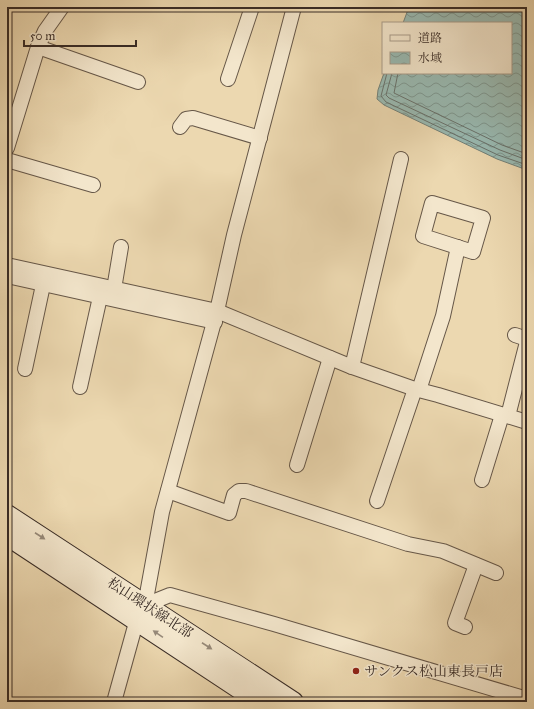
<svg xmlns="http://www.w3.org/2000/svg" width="534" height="709" font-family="'IM FELL Great Primer','Noto Serif JP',serif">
<defs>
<pattern id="water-waves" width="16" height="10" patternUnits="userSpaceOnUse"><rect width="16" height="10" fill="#99b9b1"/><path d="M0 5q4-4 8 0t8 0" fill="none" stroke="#7e9790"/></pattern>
</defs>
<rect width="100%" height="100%" fill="#ecd8b0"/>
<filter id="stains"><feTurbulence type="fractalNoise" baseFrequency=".005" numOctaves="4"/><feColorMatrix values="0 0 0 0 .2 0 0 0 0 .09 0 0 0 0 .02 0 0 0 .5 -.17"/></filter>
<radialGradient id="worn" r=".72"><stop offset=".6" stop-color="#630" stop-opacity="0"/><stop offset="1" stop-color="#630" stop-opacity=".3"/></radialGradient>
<polygon fill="url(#water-waves)" stroke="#738179" points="409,7 527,7 527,170 497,159 384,105 377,99 378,90 384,73 511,73 511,23 403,23"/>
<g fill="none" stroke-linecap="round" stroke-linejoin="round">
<g stroke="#69726c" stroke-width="1">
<polyline points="387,73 381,96 386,102 498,155 527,165"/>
<polyline points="392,73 386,95 389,98 500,150 527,160"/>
<polyline points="398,73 394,93 502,145 527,154"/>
</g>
<defs>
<g id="street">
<polyline points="38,47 138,82"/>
<polyline points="228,79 252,7"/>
<polyline points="180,127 186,119 193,118 260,138"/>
<polyline points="7,148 38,47 45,31 62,7"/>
<polyline points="7,160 93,185"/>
<polygon points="432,203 483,218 473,252 423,236"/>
<polyline points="7,265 217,311 352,367 415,389 438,395 527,422"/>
<polyline points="7,276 215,322"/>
<polyline points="114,289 121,247"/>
<polyline points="515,335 527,339"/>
<polyline points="352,367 401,159"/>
<polyline points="25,369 43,285"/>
<polyline points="80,387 100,297"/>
<polyline points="419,390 443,316 458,247"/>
<polyline points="508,416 527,342"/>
<polyline points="297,465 330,358"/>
<polyline points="482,480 502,415"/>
<polyline points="168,491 229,513 234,495 239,491 246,491 408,544 443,551 496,573"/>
<polyline points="377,501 415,389"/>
<polyline points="145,605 170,595 274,624 527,699"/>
<polyline points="465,627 455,623 476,565"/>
<polyline points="114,702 137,619 145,605 162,512 217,311 234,235 294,7"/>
</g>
<g id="secondary">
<polyline points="7,515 293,702"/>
<polyline points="7,535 260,702"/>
</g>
</defs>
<use href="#street" stroke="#665748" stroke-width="16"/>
<use href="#secondary" stroke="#392c26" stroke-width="22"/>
<use href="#street" stroke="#f3e6cc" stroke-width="14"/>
<use href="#secondary" stroke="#f3e6cc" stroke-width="20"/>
</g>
<defs><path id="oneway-solid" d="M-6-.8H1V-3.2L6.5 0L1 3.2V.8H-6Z"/></defs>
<g fill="#968979">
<use href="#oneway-solid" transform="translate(40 536) rotate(33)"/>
<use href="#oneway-solid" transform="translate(158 634) rotate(-146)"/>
<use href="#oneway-solid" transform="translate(207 646) rotate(33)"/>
</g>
<circle fill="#8f2418" stroke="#f3e6cc" stroke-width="1.5" cx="356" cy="671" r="4"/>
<g text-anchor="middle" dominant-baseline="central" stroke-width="3" stroke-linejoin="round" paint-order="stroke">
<g font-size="14" fill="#392c26" stroke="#f3e6cc">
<text transform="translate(150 608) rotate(33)">松山環状線北部</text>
</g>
<g font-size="14" fill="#392c26" stroke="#f3e6cc" text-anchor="start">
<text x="364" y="671">サンクス松山東長戸店</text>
</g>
</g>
<rect width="534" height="709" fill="none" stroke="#ecd8b0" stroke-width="24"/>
<rect x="8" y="8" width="518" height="693" fill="none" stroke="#392c26" stroke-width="2"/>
<rect x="12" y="12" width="510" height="685" fill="none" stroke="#392c26"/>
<rect x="382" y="22" width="130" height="52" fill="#f3e6cc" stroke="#a99c8a"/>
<rect x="390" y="35" width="20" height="6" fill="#f3e6cc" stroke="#a99c8a"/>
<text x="418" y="42" font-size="12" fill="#392c26">道路</text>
<rect x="390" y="52" width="20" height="12" fill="url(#water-waves)" stroke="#a99c8a"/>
<text x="418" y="62" font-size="12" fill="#392c26">水域</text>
<path d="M24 40v6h112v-6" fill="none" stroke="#392c26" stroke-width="2"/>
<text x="30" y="40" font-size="12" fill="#392c26" stroke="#f3e6cc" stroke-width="3" paint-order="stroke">50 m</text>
<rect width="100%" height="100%" filter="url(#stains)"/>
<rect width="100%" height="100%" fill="url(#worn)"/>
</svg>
